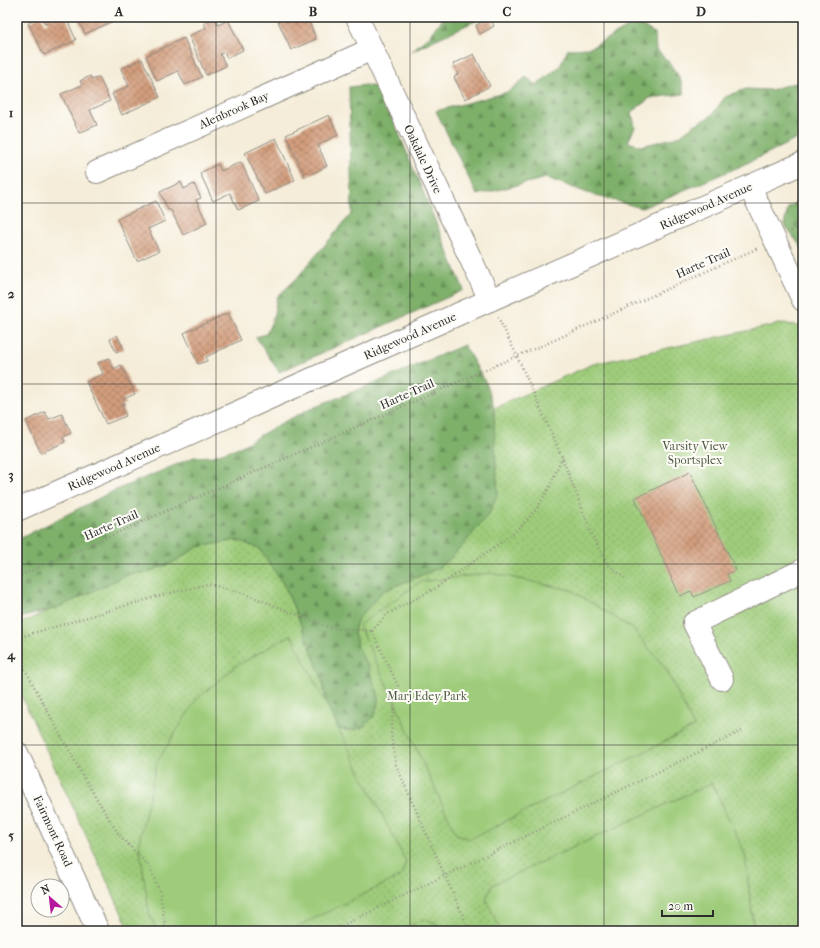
<svg xmlns="http://www.w3.org/2000/svg" width="820" height="948" font-family="'IM FELL French Canon',serif">
<defs>
<pattern id="grass-dots" width="8" height="8" patternUnits="userSpaceOnUse"><rect width="8" height="8" fill="#9ecc7a"/><path d="M2 2h.1M6 6h.1" fill="none" stroke="#88af6a" stroke-width="1.8" stroke-linecap="round"/></pattern>
<pattern id="forest-firs" width="22" height="20" patternUnits="userSpaceOnUse"><rect width="22" height="20" fill="#7eb06a"/><path d="M5 1l3.5 6h-7zM16 11l3.5 6h-7z" fill="#678f57"/></pattern>
<pattern id="building-cross-hatch" width="8" height="8" patternUnits="userSpaceOnUse"><rect width="8" height="8" fill="#d39e7e"/><path d="M0 0l8 8M0 8l8-8" fill="none" stroke="#ab8167"/></pattern>
</defs>
<rect width="100%" height="100%" fill="#fdfcf7"/>
<filter id="ink" filterUnits="userSpaceOnUse"><feTurbulence type="fractalNoise" baseFrequency=".025" numOctaves="2"/><feDisplacementMap in="SourceGraphic" scale="8" xChannelSelector="R" yChannelSelector="G"/><feConvolveMatrix kernelMatrix="1 2 1 2 8 2 1 2 1" color-interpolation-filters="sRGB"/></filter>
<filter id="wash" filterUnits="userSpaceOnUse"><feTurbulence type="fractalNoise" baseFrequency=".012" numOctaves="4" result="noise"/><feDisplacementMap in="SourceGraphic" scale="16" xChannelSelector="R" yChannelSelector="G"/><feGaussianBlur stdDeviation="0.9" result="paint"/><feColorMatrix in="noise" values="0 0 0 0 0 0 0 0 0 0 0 0 0 0 0 0 0 1.4 0 .05"/><feComposite in="paint" operator="in"/></filter>
<g filter="url(#wash)">
<rect width="100%" height="100%" fill="#f5edd9"/>
<polygon fill="url(#grass-dots)" stroke="#647c52" points="784,323 803,327 803,931 130,931 17,686 17,625 545,385 593,364"/>
<g fill="url(#forest-firs)" stroke="#546e4a">
<polygon points="444,17 484,17 411,51 430,36"/>
<polygon points="635,23 655,33 656,50 668,61 680,78 684,94 650,98 632,112 635,127 628,142 641,146 678,137 694,125 711,116 725,97 746,89 770,90 790,84 803,82 803,136 739,167 642,208 593,195 547,178 477,195 436,111 508,92 526,77 537,85 560,66 568,49 590,48"/>
<polygon points="366,85 380,88 464,290 279,372 256,337 266,334 273,319 277,297 296,279 352,213 349,87"/>
<polygon points="803,198 803,249 784,225 788,208"/>
<polygon points="464,345 486,383 494,406 495,449 498,493 490,512 465,543 451,558 437,569 383,591 357,620 354,633 358,647 369,669 379,697 375,715 363,727 351,731 333,727 326,704 323,682 306,637 285,587 260,549 237,540 198,547 172,563 145,573 132,573 57,608 20,618 17,618 17,540 109,493 194,457 213,456 242,446 276,426 311,408 368,386"/>
</g>
<g fill="#9ecc7a" stroke="#647c52">
<polygon points="491,573 571,590 633,629 666,669 694,727 470,839 456,834 359,625 420,582"/>
<polygon points="291,635 406,862 401,876 288,931 157,931 149,913 139,842 157,762 196,700 236,666"/>
<polygon points="712,783 745,854 753,924 751,931 501,931 486,899 492,885"/>
<polygon points="424,919 438,924 441,931 399,931"/>
</g>
<g id="blocks">
<g fill="url(#building-cross-hatch)">
<polygon points="39,17 42,17 45,24 48,23 45,17 66,17 76,40 44,55 28,23"/>
<polygon points="77,17 122,17 85,34"/>
<polygon points="215,17 218,25 228,20 243,50 227,58 224,52 220,54 226,66 206,75 189,36 206,28 204,23"/>
<polygon points="282,17 302,17 304,21 308,19 316,39 291,50 277,19"/>
<polygon points="490,18 494,26 480,34 476,25"/>
<polygon points="184,38 202,77 185,85 178,71 157,81 146,56"/>
<polygon points="474,54 490,86 465,99 454,77 458,74 453,64"/>
<polygon points="142,59 160,97 122,115 112,94 129,86 121,69"/>
<polygon points="90,76 92,80 99,77 110,101 90,110 97,125 79,133 61,94 82,85 80,81"/>
<polygon points="329,115 338,135 318,145 327,166 305,177 286,135"/>
<polygon points="276,138 295,180 265,194 245,153"/>
<polygon points="241,162 259,201 238,210 230,193 213,201 200,173 218,164 221,171"/>
<polygon points="181,182 184,189 194,184 201,198 196,200 207,223 183,235 171,210 168,210 160,192"/>
<polygon points="156,201 165,221 148,229 159,251 137,261 117,219"/>
<polygon points="228,313 241,340 206,357 207,361 198,364 184,333"/>
<polygon points="117,335 124,349 116,352 110,339"/>
<polygon points="109,358 114,369 121,365 135,394 123,399 125,404 121,405 126,416 106,424 86,382 103,374 98,363"/>
<polygon points="45,412 49,419 62,414 71,433 63,437 65,442 41,453 26,421"/>
<polygon points="690,472 736,570 727,574 730,581 694,597 691,591 680,596 635,498"/>
</g>
</g>
</g>
<g filter="url(#ink)">
<use href="#blocks" fill-opacity="0" stroke="#908c82" stroke-width="1"/>
<g fill="none" stroke-linecap="round" stroke-linejoin="round">
<defs>
<g id="minor">
<polyline points="357,17 490,300"/>
<polyline points="97,172 372,49"/>
<polyline points="750,187 803,300"/>
<polyline points="17,510 490,300 803,163"/>
<polyline points="722,679 694,623 803,570"/>
<polyline points="17,753 98,931"/>
</g>
</defs>
<use href="#minor" stroke="#908c82" stroke-width="24"/>
<g stroke="#908c82" stroke-width="2.5" stroke-dasharray="1 3" stroke-linecap="butt">
<polyline points="791,231 803,226"/>
<polyline points="498,317 517,356 562,457 593,537 608,565 625,578"/>
<polyline points="17,577 517,356 548,343 758,248"/>
<polyline points="372,631 398,686 393,715 391,734 396,765 445,876 470,931"/>
<polyline points="372,631 387,614 436,588 514,533 536,510 549,488 562,457"/>
<polyline points="17,638 162,595 208,584 240,592 331,628 372,631"/>
<polyline points="17,655 84,778 119,835 150,867 160,894 166,931"/>
<polyline points="331,931 744,730"/>
</g>
<use href="#minor" stroke="#fff" stroke-width="22"/>
</g>
</g>
<path fill="none" stroke="#2b2b2b" stroke-width="1" stroke-opacity="0.55" d="M 216,17 L 216,931M 410,17 L 410,931M 604,17 L 604,931M 17,203 L 803,203M 17,384 L 803,384M 17,564 L 803,564M 17,745 L 803,745"/>
<g text-anchor="middle" dominant-baseline="central" stroke-width="4" stroke-linejoin="round" paint-order="stroke">
<g font-size="12" fill="#2b2b2b" stroke="#fdfcf7">
<text transform="translate(234 110) rotate(-24)">Alenbrook Bay</text>
<text transform="translate(423 159) rotate(65)">Oakdale Drive</text>
<text transform="translate(706 206) rotate(-24)">Ridgewood Avenue</text>
<text transform="translate(703 263) rotate(-24)">Harte Trail</text>
<text transform="translate(410 336) rotate(-24)">Ridgewood Avenue</text>
<text transform="translate(407 394) rotate(-24)">Harte Trail</text>
<text transform="translate(114 467) rotate(-24)">Ridgewood Avenue</text>
<text transform="translate(111 525) rotate(-24)">Harte Trail</text>
<text transform="translate(53 831) rotate(65)">Fairmont Road</text>
</g>
<g font-size="12" fill="#4e5b43" stroke="#fdfcf7">
<text x="695" y="446">Varsity View<tspan x="695" dy="14">Sportsplex</tspan></text>
<text x="427" y="696">Marj Edey Park</text>
</g>
</g>
<rect width="820" height="948" fill="none" stroke="#fdfcf7" stroke-width="44"/>
<g transform="translate(50 898) rotate(332)"><circle r="19" fill="#fdfcf7" stroke="#a9a8a5"/>
<path d="M0-3L7 15L0 10L-7 15Z" fill="#b5179e"/>
<text y="-6" font-size="11" font-weight="bold" text-anchor="middle" fill="#2b2b2b">N</text>
</g>
<path d="M662 910v6h51v-6" fill="none" stroke="#2b2b2b" stroke-width="2"/>
<text x="668" y="910" font-size="12" fill="#2b2b2b" stroke="#fdfcf7" stroke-width="3" paint-order="stroke">20 m</text>
<rect x="22" y="22" width="776" height="904" fill="none" stroke="#2b2b2b" stroke-width="1.5"/>
<g font-size="13" text-anchor="middle" font-weight="bold" fill="#2b2b2b">
<text x="119" y="16">A</text>
<text x="313" y="16">B</text>
<text x="507" y="16">C</text>
<text x="701" y="16">D</text>
<text x="11" y="117">1</text>
<text x="11" y="298">2</text>
<text x="11" y="479">3</text>
<text x="11" y="659">4</text>
<text x="11" y="840">5</text>
</g>
</svg>
